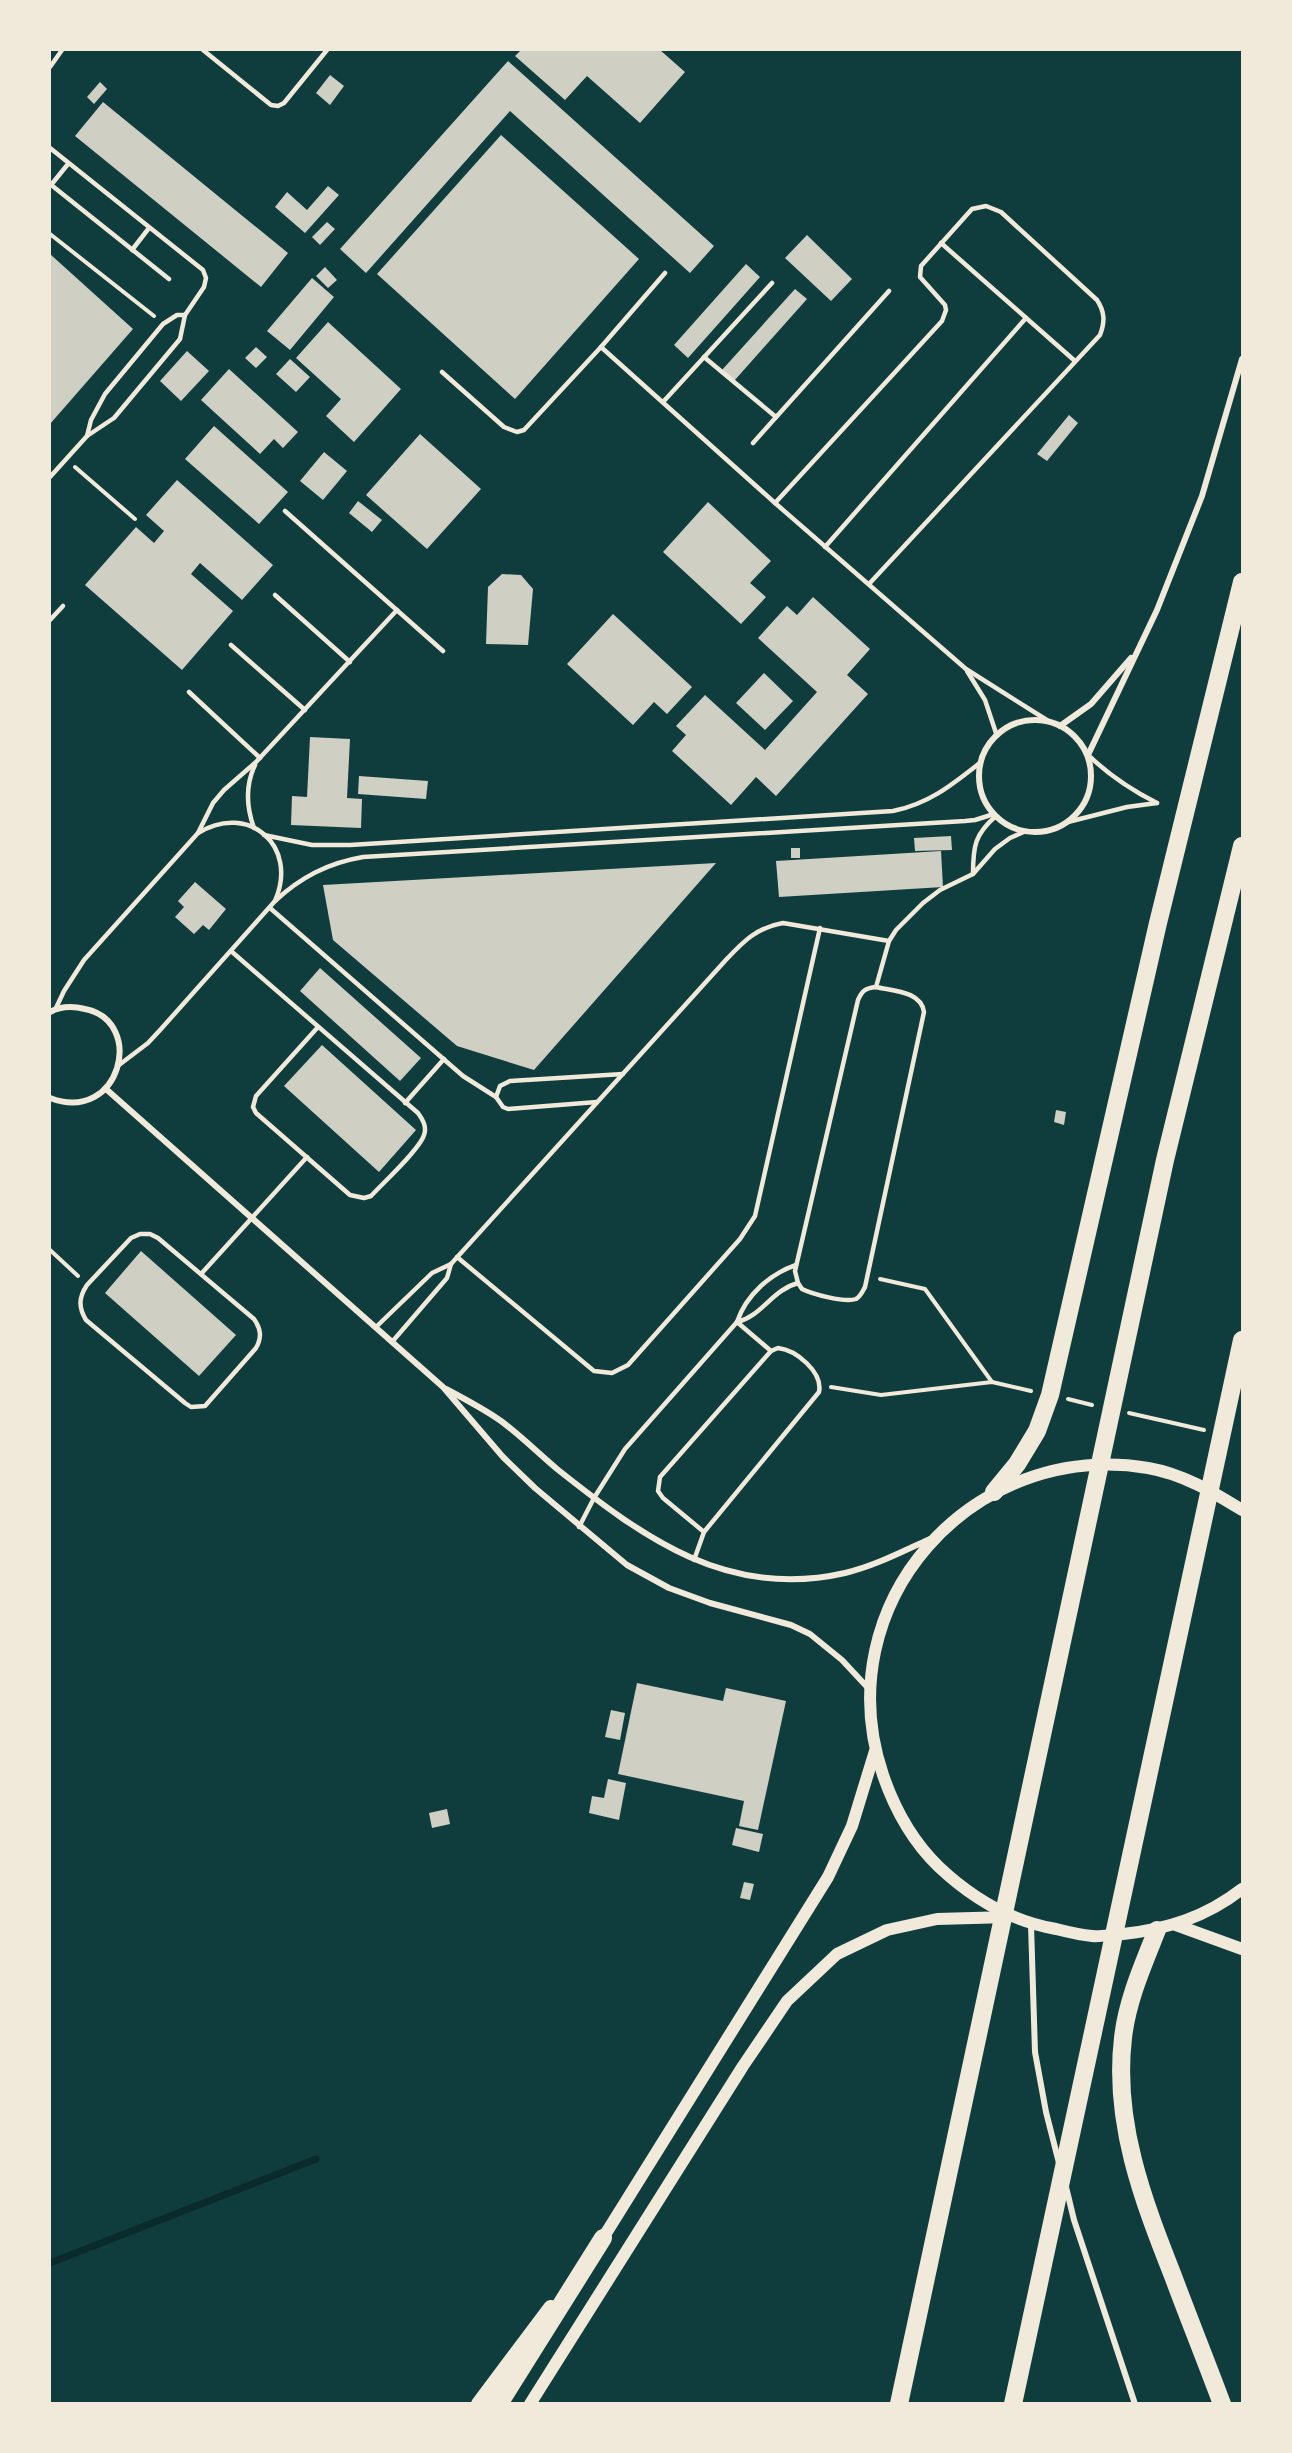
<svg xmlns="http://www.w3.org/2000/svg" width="1292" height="2453" font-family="Ubuntu,sans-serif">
<rect width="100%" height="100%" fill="#0f3d3e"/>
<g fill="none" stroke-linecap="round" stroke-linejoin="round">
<polyline stroke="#0a2a2b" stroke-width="7" points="50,2263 316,2159"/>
</g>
<g fill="#cfcfc3">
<polygon points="521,50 660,50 685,72 640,123 587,76 565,100 515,56"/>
<polygon points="508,61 714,246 690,273 510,111 366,273 340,249"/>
<polygon points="330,75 344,86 330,105 316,93"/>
<polygon points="100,82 107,89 94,104 87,97"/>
<polygon points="103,102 288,253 261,287 75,136"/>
<polygon points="501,135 639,259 515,399 377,274"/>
<polygon points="328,186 339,195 305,233 275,207 287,192 307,210"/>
<polygon points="327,222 335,229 320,245 312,237"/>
<polygon points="807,235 852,279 831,301 785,258"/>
<polygon points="50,254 133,329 50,424"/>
<polygon points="746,264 760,277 688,358 674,345"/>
<polygon points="325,267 337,280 328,288 316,276"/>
<polygon points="312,278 334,297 290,350 267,331"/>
<polygon points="795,289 807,299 734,381 722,370"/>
<polygon points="328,322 401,389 354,442 326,416 341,399 296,358"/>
<polygon points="256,347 267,357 256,368 245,358"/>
<polygon points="187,351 209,371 181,401 160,381"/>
<polygon points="290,359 310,377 296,392 276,374"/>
<polygon points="229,369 298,432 283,448 274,439 260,454 201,400"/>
<polygon points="1069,415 1078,423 1047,461 1037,454"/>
<polygon points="214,426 288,492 259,524 185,459"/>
<polygon points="420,434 481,489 427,549 366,495"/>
<polygon points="324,452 347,471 323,500 300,481"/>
<polygon points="177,480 273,565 242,600 200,563 191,574 233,611 182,670 85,585 136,527 154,543 164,531 146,515"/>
<polygon points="358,501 382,520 372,532 349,513"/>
<polygon points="708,502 771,561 750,583 766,597 741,624 663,552"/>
<polygon points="502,574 521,575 533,589 528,645 486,644 488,587"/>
<polygon points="813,597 870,649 847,675 868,694 776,796 756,777 731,805 672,751 686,735 676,726 705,695 765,750 817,692 758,638 787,606 797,615"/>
<polygon points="613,614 692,687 667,714 654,702 633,725 567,664"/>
<polygon points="764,673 793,701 765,730 736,703"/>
<polygon points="310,737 350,739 347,798 362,799 361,828 291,825 292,796 307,797"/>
<polygon points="359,776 428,781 426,799 358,794"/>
<polygon points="951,836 952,850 915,851 914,838"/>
<rect x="791" y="848" width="9" height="10"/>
<polygon points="941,851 943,887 779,897 776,861"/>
<polygon points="716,863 534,1070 457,1046 333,940 323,885"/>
<polygon points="195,882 226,909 209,930 203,925 194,934 175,917 184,907 178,901"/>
<polygon points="320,968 421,1058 400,1081 300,991"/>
<polygon points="322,1045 416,1130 379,1172 284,1086"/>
<polygon points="1056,1110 1066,1112 1064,1125 1054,1122"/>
<polygon points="141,1251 236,1335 199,1376 105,1293"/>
<polygon points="637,1683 723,1701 726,1688 786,1701 758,1830 739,1826 744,1801 618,1774"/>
<polygon points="611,1710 625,1713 620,1740 605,1737"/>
<polygon points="608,1779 626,1783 619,1820 589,1813 592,1796 604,1798"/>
<polygon points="447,1809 450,1824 432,1828 429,1813"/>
<polygon points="736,1828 763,1834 759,1852 732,1845"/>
<polygon points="744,1882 754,1884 750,1900 740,1898"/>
</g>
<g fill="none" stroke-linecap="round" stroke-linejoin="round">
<g stroke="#f1e9da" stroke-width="4">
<polyline points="50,234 154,316"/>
<polyline points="75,467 135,519"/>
<polyline points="50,1250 78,1276"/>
<polyline points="880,1279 925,1289 992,1382"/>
<polyline points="831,1387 881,1395 992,1382 1031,1391"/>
<polyline points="1068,1399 1092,1405"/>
<polyline points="1129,1413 1204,1430"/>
</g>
<g stroke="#f1e9da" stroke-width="4.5">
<polyline points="203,50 271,105 278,106 284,103 327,50"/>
<polyline points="50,67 62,50"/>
<polyline points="50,148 203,270 206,278 204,287 185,315 180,339 114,418 87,436 50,477"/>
<polyline points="50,184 169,279"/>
<polyline points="51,185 68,164"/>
<polyline points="941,243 1075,361"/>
<polyline points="132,250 149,228"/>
<polyline points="601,347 775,503 966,669 1050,722"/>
<polyline points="704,357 776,417"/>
<polyline points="442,372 504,427 517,432 524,430 601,347 665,273"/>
<polyline points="663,402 772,283"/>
<polyline points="87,436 91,420 105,394 163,324 177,315 185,315"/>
<polyline points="753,443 889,291"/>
<path d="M 775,503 L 942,321 L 946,310 L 945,305 L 920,277 L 921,266 L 972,209 L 986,206 L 1001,212 L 1097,300 C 1105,312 1105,322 1100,335 L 869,584"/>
<polyline points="285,511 443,651"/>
<polyline points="825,547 1026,318"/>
<polyline points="275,595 350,662"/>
<polyline points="50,620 63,606"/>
<polyline points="231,645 305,710"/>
<polyline points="967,671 985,700 997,736"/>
<polyline points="189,692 260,758"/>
<path d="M 1088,755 C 1109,775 1131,790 1157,803"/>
<polyline points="1068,822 1127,807 1157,803"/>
<path d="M 254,828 C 246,806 245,786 255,765"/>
<polyline points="198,833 213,803 224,790 256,762 397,610"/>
<path d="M 264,835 L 312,845 L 350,845 L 893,811 C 929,804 953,784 981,762"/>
<path d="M 973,874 C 973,846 975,834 996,816"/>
<path d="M 275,901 C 301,877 328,863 363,857 L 965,821 L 975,820 L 994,814"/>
<polyline points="270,908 463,1076 496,1097"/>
<path d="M 231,951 L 418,1113 C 423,1120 427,1127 424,1135 C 420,1149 383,1183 371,1196 L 364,1198 L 350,1195 L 256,1113 L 253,1107 L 256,1096 L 318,1027"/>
<path d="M 876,987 C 893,991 921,991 924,1012 L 865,1287 C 862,1292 861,1296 856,1299 C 845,1303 812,1294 802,1289 L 798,1283 L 795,1271 L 858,1000 C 862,991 865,988 876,987 Z"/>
<polyline points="876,987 889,941"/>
<path d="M 56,1008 L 64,991 L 84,960 L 198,833 C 249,802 299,846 275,901 L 161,1029 L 148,1043 L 119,1065"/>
<polyline points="597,1102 508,1109 503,1107 496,1097 500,1086 510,1081 623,1074"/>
<polyline points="405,1103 444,1059"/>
<path d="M 140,1234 L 150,1234 L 158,1238 L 254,1319 C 261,1329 262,1337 256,1348 L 205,1406 L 191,1407 L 185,1403 L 86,1320 C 78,1307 79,1297 87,1285 L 131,1238 Z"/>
<polyline points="457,1257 594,1371 612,1373 628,1365 740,1239 755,1216 820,928"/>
<polyline points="201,1274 307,1157"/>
<path d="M 737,1322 C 762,1316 772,1290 798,1283"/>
<polyline points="737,1322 771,1351"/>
<polyline points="376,1327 432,1273 451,1264"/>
<path d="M 392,1342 L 447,1278 L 451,1264 L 724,962 C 742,943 755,928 783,923 L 889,941 L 896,930 L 923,903 L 940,890 L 973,874 L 995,849 L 1010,838 L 1026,831"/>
<path d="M 778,1348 C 796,1350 823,1372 819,1392 L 704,1532 L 663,1498 L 658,1491 L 660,1477 L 771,1351 Z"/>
<path d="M 579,1527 L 594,1498 L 625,1449 L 737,1322 C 746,1295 770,1274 796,1265"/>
<polyline points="694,1560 704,1532"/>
</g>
<g stroke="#f1e9da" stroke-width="6">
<circle cx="1035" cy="776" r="56"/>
<polyline points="1060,726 1091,704 1131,658"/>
<polyline points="1088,755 1157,610 1202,496 1242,359"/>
<path d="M 50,1012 C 61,1006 73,1006 85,1009 C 146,1021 121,1125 50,1098"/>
<polyline points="106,1089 443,1387 503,1457 535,1488 627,1565 669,1588 710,1603 791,1625 810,1634 842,1660 869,1689"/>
<path d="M 446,1389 C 465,1399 484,1409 501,1421 C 521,1436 538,1453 557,1469 C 644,1538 728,1600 845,1573 C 875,1566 903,1551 930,1539"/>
<polyline points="1031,1925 1035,2052 1046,2112 1059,2163"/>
<polyline points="1066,2187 1074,2220 1135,2404"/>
</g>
<g stroke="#f1e9da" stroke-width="12">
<path d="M 1242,1510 C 1213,1492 1183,1474 1148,1468 C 972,1439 825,1604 883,1775 C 895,1810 912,1841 939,1867 C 973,1899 1010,1921 1056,1929 C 1068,1932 1080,1935 1092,1936 C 1102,1937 1113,1934 1123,1934 C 1168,1929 1206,1917 1242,1889"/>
<polyline points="1176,1925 1242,1949"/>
<polyline points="603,2238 828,1877 852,1826 875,1751"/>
<polyline points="530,2404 743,2066 787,2001 837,1954 887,1930 937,1919 1009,1917"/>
</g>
<polyline stroke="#f1e9da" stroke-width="16" points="479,2404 551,2308"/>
<g stroke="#f1e9da" stroke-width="18">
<polyline points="994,1492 1017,1464 1037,1431 1050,1395 1158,923 1242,582"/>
<path d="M 1157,1930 C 1143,1965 1127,2001 1123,2038 C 1113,2122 1143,2200 1173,2276 C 1189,2319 1206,2361 1222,2404"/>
<polyline points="499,2404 603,2238"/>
<polyline points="899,2404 1165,1160 1242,846"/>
<polyline points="1013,2404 1242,1340"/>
</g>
</g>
<rect width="1292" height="2453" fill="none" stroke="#f1e9da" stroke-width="102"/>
</svg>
